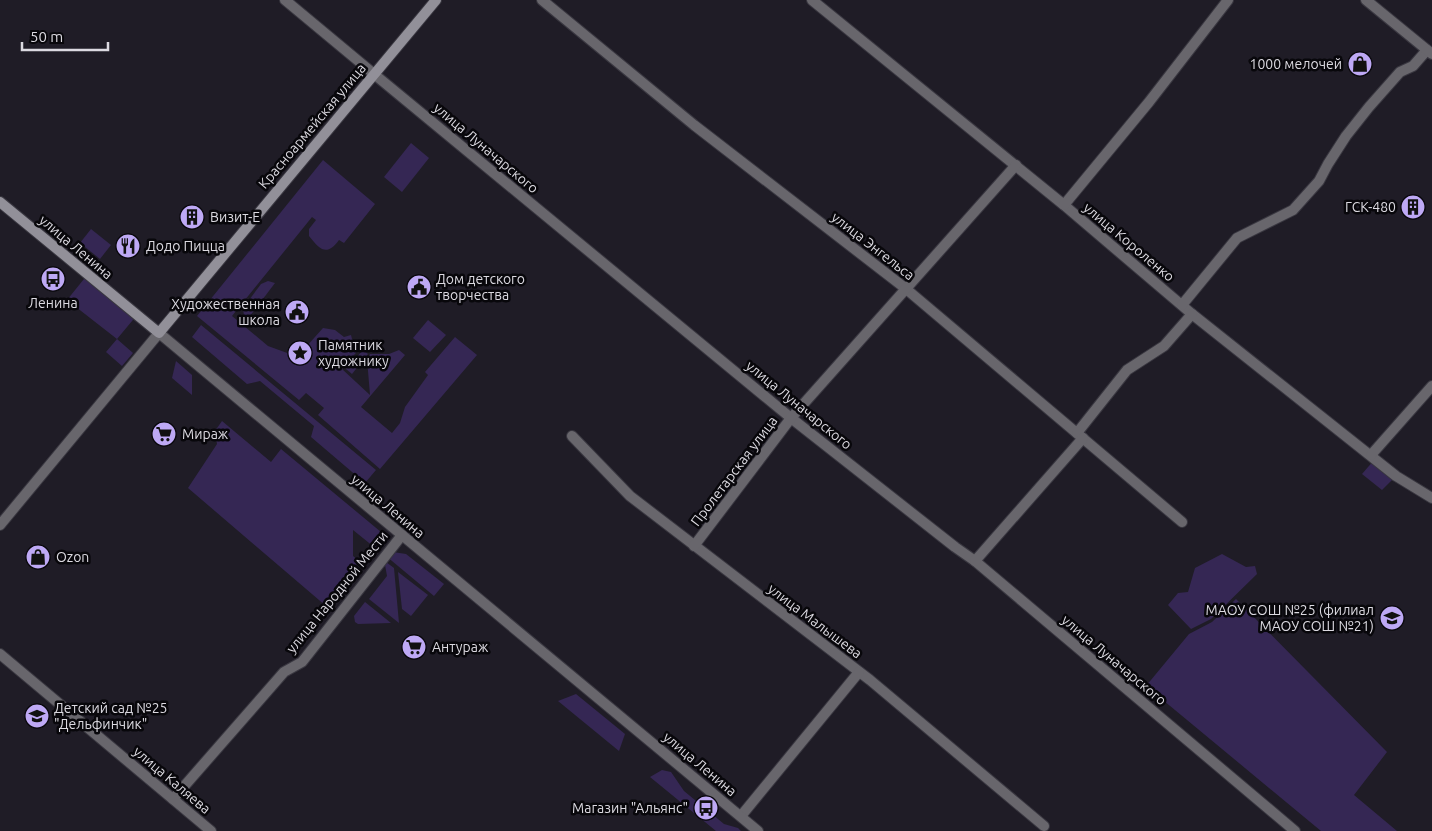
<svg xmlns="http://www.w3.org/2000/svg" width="1432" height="831" font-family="Ubuntu,sans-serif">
<rect width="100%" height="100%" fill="#1f1c26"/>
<g fill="#352754">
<polygon points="411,143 429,158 402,192 384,177"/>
<path d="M 323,160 L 375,204 L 344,243 L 339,240 C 327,256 321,251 309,236 L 309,229 L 316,220 L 312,217 L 232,316 L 268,346 L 290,354 C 295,370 314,362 306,347 L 323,328 L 335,330 L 344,337 L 351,335 L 352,339 L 361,347 L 342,369 L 370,395 L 367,359 L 370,354 L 389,354 L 399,350 L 405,355 L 361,407 L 392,433 L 400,423 L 405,407 L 428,375 L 425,372 L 455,337 L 477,355 L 380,469 L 318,415 L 324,408 L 306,393 L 299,400 L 197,316 Z"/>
<polygon points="91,229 111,245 100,259 80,243"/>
<polygon points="88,274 137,315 117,339 133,353 122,366 106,352 117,339 67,300"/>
<polygon points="268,281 275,283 247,320 244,316 243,308 261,284"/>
<polygon points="428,320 446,335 430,352 413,338"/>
<polygon points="201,325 376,470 365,483 311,437 314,426 260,381 247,384 192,337"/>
<polygon points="363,350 368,354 352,374 346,369"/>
<polygon points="176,361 192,375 192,395 172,378"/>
<polygon points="222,421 271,462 281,449 381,532 385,541 379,551 353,530 353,556 359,561 326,606 188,488 217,444 215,431"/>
<polygon points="1375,459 1396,476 1382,490 1362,474"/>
<polygon points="393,552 406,554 444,584 434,596 386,556"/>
<polygon points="1222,554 1246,567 1255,566 1257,574 1211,619 1191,629 1168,605 1178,593 1188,592 1195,568"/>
<polygon points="386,562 394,568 399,623 369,599 387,576 385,565"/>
<polygon points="398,572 428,595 411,616 402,609"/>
<polygon points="1236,599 1387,752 1354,795 1397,831 1321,831 1146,686 1189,634 1212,622"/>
<polygon points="365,602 391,623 358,624 355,622 354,616"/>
<polygon points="576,694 625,734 619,751 558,701"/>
<polygon points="662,770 671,772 684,791 724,824 738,828 741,831 716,831 650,777"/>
</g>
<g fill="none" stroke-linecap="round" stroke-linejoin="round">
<defs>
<g id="minor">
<polyline points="542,0 694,125 905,288 1182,522"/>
<polyline points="812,0 1064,205 1192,314 1396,476 1432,498"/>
<polyline points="374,74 791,418 955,547 975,561 1295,831"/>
<polyline points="1064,205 1149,102 1228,0"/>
<polyline points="1182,305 1237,238 1293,210 1319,181 1328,164 1346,136 1369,107 1400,72 1413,66 1427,50"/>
<polyline points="1077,433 1127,370 1164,346 1192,314"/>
<polyline points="572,436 630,496 870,680 1044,826"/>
<polyline points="1371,455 1432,386"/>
<polyline points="694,546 791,418 1016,165"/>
<polyline points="975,561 1083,438"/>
<polyline points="173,799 284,672 302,662 402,535"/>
<polyline points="741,816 859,672"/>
</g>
<g id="tertiary">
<polyline points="285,0 374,74"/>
<polyline points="1366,0 1432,54"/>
<polyline points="0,525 159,333 758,831"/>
<polyline points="0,654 211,831"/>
</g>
<polyline id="secondary" points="0,202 159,333 436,0"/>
</defs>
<use href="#minor" stroke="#393740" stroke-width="12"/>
<use href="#tertiary" stroke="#393740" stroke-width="12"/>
<use href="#secondary" stroke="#393740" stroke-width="12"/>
<use href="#minor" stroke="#68666c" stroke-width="10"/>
<use href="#tertiary" stroke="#68666c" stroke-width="10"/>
<use href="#secondary" stroke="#929099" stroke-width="10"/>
</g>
<defs>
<symbol id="shop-disc" viewBox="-11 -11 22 22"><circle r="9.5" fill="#bea9f5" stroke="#08070b"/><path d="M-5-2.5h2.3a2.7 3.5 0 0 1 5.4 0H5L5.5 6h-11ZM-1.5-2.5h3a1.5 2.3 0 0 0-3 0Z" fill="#111"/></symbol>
<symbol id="building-disc" viewBox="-11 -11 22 22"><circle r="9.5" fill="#bea9f5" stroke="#08070b"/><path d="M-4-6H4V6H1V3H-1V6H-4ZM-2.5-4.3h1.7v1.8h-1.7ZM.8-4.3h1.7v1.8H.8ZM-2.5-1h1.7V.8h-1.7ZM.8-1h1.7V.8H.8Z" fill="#111"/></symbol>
<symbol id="restaurant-disc" viewBox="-11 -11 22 22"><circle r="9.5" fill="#bea9f5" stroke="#08070b"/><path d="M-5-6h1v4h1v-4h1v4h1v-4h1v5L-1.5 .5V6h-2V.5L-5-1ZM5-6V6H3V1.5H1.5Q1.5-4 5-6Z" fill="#111"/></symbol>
<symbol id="bus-disc" viewBox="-11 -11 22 22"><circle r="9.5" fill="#bea9f5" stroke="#08070b"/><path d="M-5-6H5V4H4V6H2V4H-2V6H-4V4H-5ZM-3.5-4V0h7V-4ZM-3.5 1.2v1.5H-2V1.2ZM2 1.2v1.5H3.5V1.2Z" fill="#111"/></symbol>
<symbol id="civic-disc" viewBox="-11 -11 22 22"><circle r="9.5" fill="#bea9f5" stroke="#08070b"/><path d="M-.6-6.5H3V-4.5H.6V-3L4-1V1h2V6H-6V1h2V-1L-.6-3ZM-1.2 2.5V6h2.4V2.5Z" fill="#111"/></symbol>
<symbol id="sight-disc" viewBox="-11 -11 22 22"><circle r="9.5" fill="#bea9f5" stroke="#08070b"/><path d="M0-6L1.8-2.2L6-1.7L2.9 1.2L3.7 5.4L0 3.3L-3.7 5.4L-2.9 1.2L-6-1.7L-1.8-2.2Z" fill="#111"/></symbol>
<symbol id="supermarket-disc" viewBox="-11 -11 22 22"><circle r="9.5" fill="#bea9f5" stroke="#08070b"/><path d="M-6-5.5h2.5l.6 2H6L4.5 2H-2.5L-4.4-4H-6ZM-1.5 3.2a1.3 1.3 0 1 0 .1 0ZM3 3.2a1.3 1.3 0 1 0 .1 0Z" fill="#111"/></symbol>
<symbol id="school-disc" viewBox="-11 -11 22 22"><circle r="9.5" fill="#bea9f5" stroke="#08070b"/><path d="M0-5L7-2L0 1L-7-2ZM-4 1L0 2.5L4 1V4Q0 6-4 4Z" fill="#111"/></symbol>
</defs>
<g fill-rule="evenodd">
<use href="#shop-disc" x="1346" y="50" width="28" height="28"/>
<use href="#building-disc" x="1399" y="193" width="28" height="28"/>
<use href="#building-disc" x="178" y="203" width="28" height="28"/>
<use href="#restaurant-disc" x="114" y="232" width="28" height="28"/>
<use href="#bus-disc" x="39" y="265" width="28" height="28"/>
<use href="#civic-disc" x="405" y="273" width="28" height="28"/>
<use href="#civic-disc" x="283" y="298" width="28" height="28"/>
<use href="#sight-disc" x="286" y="339" width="28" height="28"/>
<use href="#supermarket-disc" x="150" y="420" width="28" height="28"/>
<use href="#shop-disc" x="24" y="543" width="28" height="28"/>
<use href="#school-disc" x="1378" y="604" width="28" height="28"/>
<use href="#supermarket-disc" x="400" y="633" width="28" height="28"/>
<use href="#school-disc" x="23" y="702" width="28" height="28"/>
<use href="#bus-disc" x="692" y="794" width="28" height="28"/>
</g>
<g text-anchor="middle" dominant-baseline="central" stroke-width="5" stroke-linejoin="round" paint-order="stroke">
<g font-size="14" fill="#dcdae1" stroke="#08070b" text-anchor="start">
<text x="1342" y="64" text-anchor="end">1000 мелочей</text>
<text x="1396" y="207" text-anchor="end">ГСК-480</text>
<text x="210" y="217">Визит-Е</text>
<text x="146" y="246">Додо Пицца</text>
<text x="436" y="279">Дом детского<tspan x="436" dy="16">творчества</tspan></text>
<text x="53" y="303" text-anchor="middle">Ленина</text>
<text x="280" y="304" text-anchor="end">Художественная<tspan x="280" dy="16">школа</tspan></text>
<text x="318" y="345">Памятник<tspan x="318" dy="16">художнику</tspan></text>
<text x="182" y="434">Мираж</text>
<text x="56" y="557">Ozon</text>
<text x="1374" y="610" text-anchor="end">МАОУ СОШ №25 (филиал<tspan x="1374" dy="16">МАОУ СОШ №21)</tspan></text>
<text x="432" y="647">Антураж</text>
<text x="54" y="708">Детский сад №25<tspan x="54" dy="16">"Дельфинчик"</tspan></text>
<text x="688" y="808" text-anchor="end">Магазин "Альянс"</text>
</g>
<g font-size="14" fill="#dcdae1" stroke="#08070b">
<text transform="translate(312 126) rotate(-50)">Красноармейская улица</text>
<text transform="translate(486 148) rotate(40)">улица Луначарского</text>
<text transform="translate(1129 242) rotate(40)">улица Короленко</text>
<text transform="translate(873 246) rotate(38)">улица Энгельса</text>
<text transform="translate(76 247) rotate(40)">улица Ленина</text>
<text transform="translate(799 405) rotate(39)">улица Луначарского</text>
<text transform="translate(734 471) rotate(-53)">Пролетарская улица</text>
<text transform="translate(388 506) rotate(40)">улица Ленина</text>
<text transform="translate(337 592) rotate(-51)">улица Народной Мести</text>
<text transform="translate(815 621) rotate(37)">улица Малышева</text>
<text transform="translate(1114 660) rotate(40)">улица Луначарского</text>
<text transform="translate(700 764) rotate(40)">улица Ленина</text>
<text transform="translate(172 780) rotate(40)">улица Каляева</text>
</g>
</g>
<path d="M22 42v8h86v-8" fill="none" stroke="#dcdae1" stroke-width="2.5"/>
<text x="30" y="42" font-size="15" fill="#dcdae1" stroke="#08070b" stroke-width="4" paint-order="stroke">50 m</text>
</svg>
